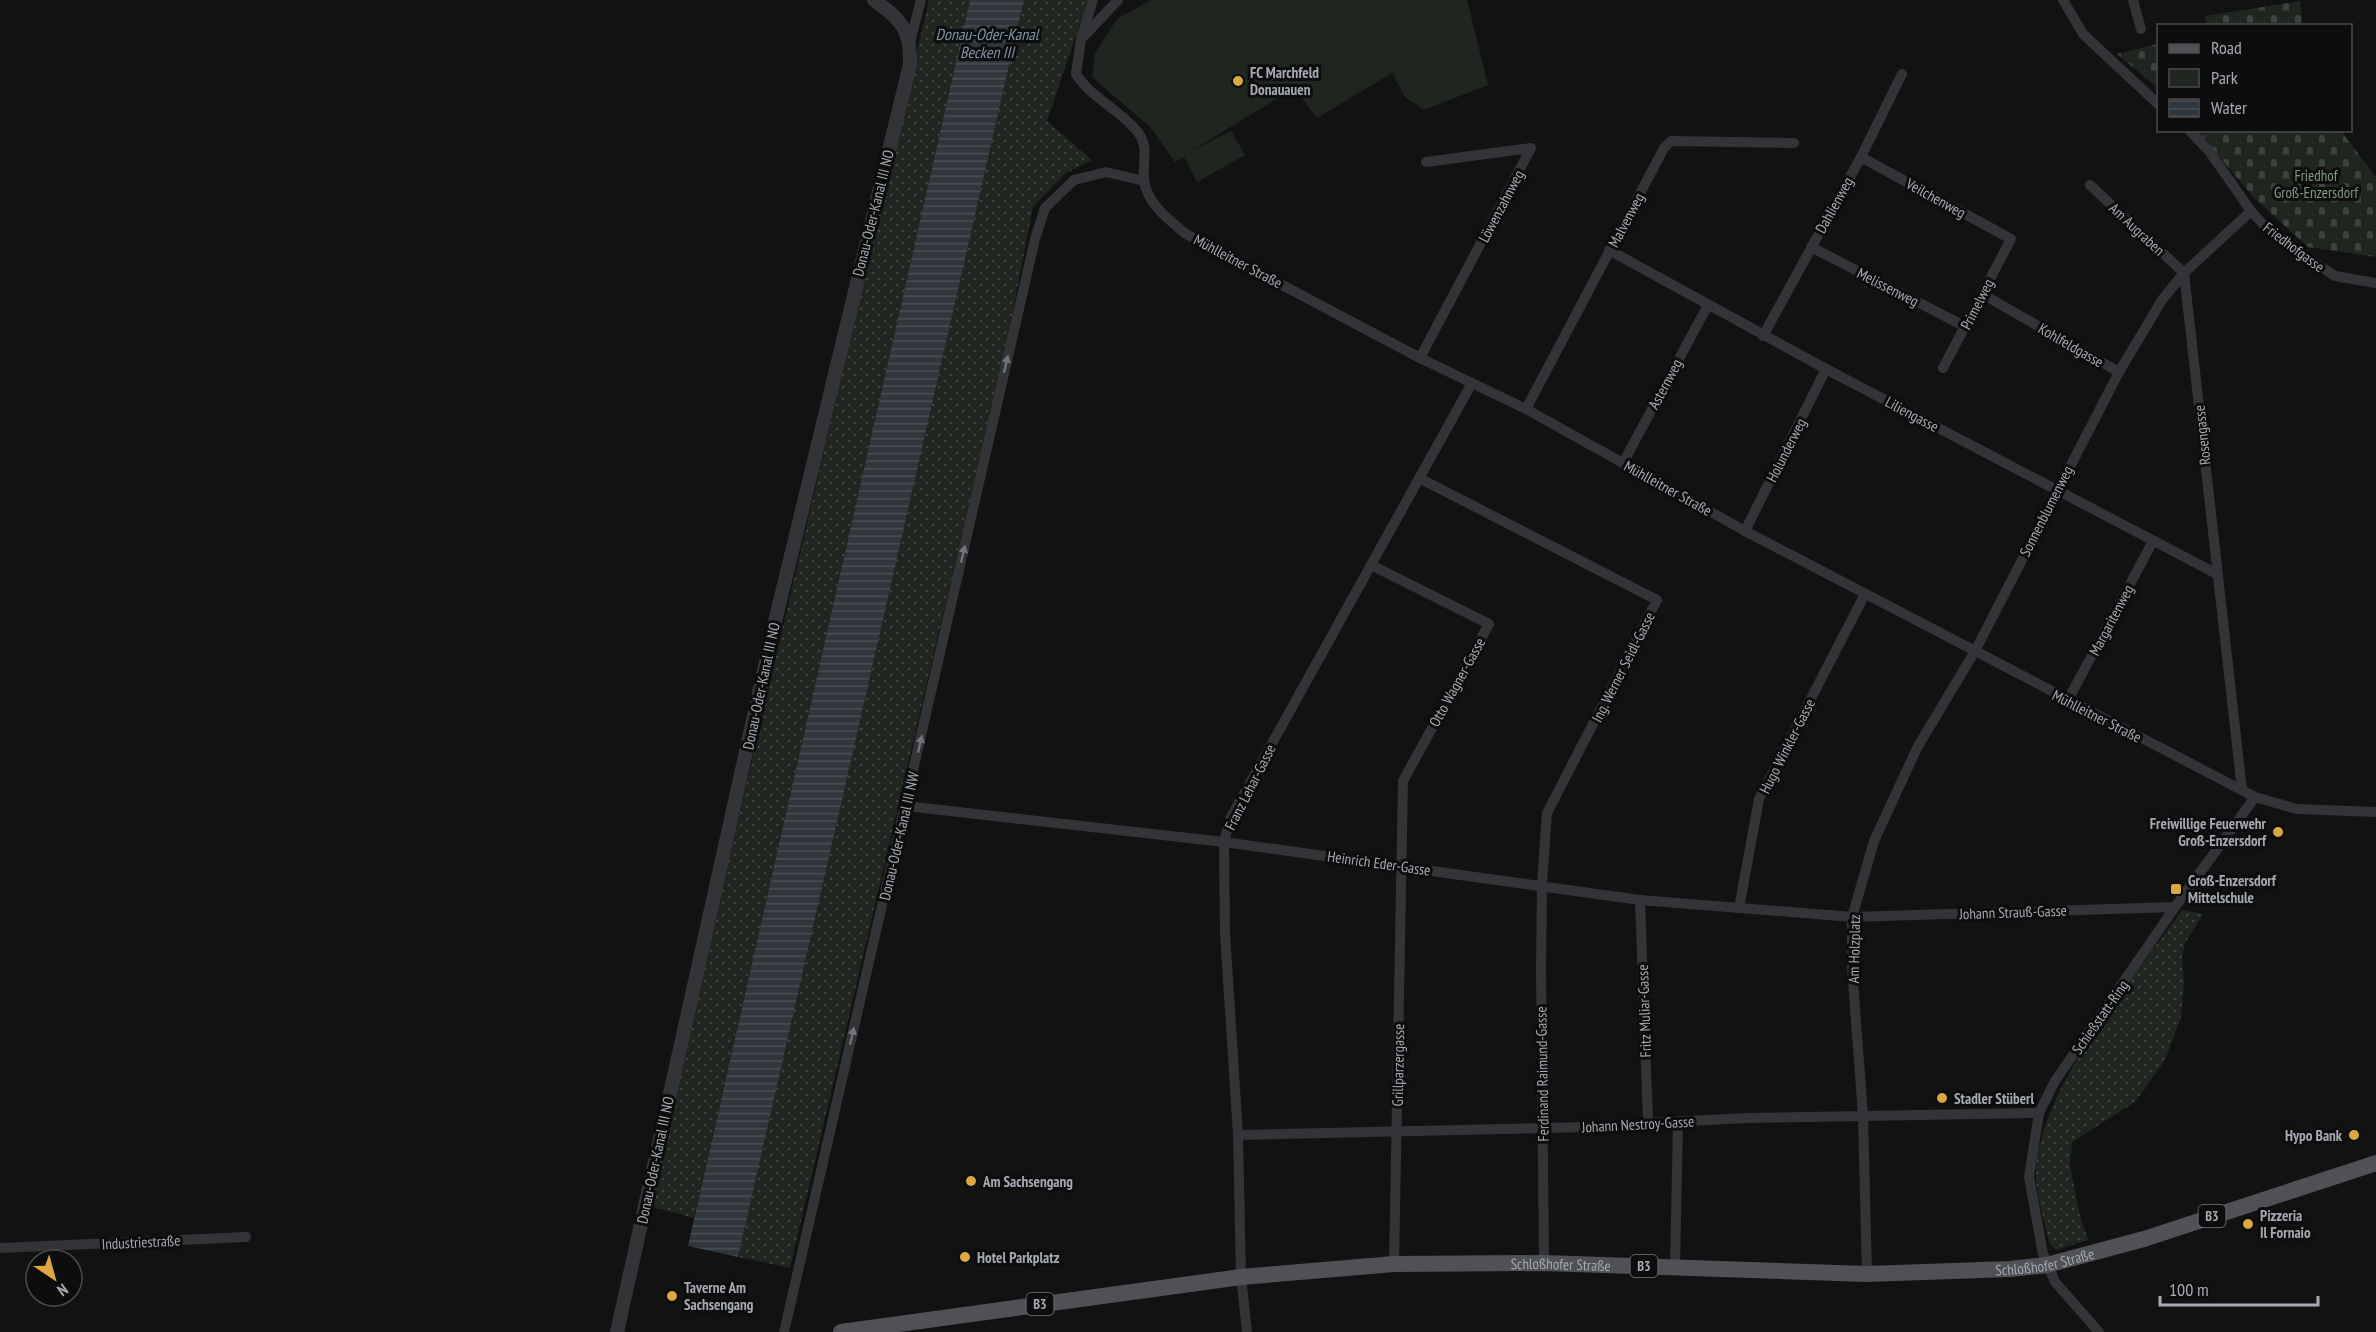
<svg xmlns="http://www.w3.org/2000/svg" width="2376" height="1332" font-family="'PT Sans Narrow',sans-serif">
<defs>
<pattern id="green-dots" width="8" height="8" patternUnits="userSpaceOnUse" patternTransform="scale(1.5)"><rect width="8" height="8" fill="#1f2620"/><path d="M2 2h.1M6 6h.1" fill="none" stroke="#3d433e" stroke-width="1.8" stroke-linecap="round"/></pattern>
<pattern id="cemetery-stones" width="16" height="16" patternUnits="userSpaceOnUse" patternTransform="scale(1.5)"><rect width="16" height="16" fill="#1f2620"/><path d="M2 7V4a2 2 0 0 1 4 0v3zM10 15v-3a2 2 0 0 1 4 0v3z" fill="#3d433e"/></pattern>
<pattern id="water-rules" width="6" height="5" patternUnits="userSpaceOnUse" patternTransform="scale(1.5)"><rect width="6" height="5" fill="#2f363c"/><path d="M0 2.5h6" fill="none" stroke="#4a5056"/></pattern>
</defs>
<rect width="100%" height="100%" fill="#121213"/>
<g fill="url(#green-dots)">
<polygon points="929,0 970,0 694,1218 648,1206"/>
<polygon points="1024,0 1088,0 1047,121 1092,160 1066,173 1033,207 1007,341 790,1268 738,1257"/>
<path d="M 2182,910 L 2203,914 L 2185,943 L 2182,958 L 2184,982 L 2181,1017 L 2165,1060 L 2135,1102 L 2072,1142 L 2070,1166 L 2080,1216 L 2088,1240 L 2056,1250 L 2049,1243 C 2045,1222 2036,1197 2036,1176 C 2036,1092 2134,977 2182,910 Z"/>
</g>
<g fill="url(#cemetery-stones)">
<polygon points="2300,1 2303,25 2207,25 2205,16"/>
<polygon points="2158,44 2158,88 2117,54"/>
<polygon points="2198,131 2341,131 2376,177 2376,257 2308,247 2253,197"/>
</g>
<polygon fill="#1f2620" points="1151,0 1467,0 1488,85 1424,110 1405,97 1392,73 1317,118 1294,88 1190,152 1231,131 1245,155 1197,182 1184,157 1175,162 1150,127 1092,77 1095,53 1117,19"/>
<polygon fill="url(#water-rules)" points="970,0 1024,0 738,1257 688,1246"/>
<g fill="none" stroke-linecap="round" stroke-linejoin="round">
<g stroke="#343438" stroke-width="10">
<path d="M 1093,0 L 1081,39 L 1076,74 C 1091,98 1119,109 1137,131 C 1150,147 1142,162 1144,180 C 1147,204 1169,220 1186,234 L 1420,358 L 1526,409 L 1745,531 L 2255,797 L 2297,809 L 2376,812"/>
<polyline points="2063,0 2083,34 2158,104"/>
<polyline points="2133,0 2141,29"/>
<polyline points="1084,36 1118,0"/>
<polyline points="910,42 921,0"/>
<polyline points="2189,130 2209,151 2251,211 2184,273 2242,790"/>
<polyline points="1861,157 2011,239 1943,368"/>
<polyline points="2251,211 2272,234 2335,276 2376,283"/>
<polyline points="1811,247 1966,327"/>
<polyline points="1609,250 1826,369 2217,574"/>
<polyline points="1982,294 2119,372 2162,300 2184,273 2090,185"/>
<polyline points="1763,336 1861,157 1902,74"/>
<polyline points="1420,358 1531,148 1426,162"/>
<polyline points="1526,409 1664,148 1671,141 1794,143"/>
<polyline points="1623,463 1708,305"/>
<polyline points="1419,478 1657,600 1547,813 1542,884 1541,969 1544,1263"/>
<polyline points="1745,531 1826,369"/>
<polyline points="1371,565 1489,624 1403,781 1394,1264"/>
<polyline points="2068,700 2153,541"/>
<polyline points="906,806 1224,842 1640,900 1852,917 2175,907"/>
<polyline points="1640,900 1648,1123"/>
<polyline points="1739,908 1759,799 1865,594"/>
<polyline points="1238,1135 1634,1126 1648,1123 1748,1118 2039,1113"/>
<polyline points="0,1248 246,1237"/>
<polyline points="1675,1266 1678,1122"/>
<polyline points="1867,1274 1863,1116 1852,967 1852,917 1874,841 1917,748 1975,651 2119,372"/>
<polyline points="784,1332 1035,239 1045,208 1074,180 1106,172 1144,181"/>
<polyline points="1247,1332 1241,1277 1238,1135 1225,933 1224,842 1230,819 1472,383"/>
<polyline points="2099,1332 2055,1282 2043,1254 2029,1177 2039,1113 2055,1081 2175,907 2255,797"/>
</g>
<path stroke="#343438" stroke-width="14" d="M 617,1332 L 773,630 L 910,64 C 911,29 901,20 874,0"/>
<path stroke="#505156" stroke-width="16" id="s1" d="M 841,1332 L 1241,1277 L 1394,1264 L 1544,1263 L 1867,1274 L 2010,1269 L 2047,1265 L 2144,1239 L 2376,1163"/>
</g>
<defs><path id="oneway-solid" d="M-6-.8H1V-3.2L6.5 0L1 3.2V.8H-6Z" transform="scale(1.5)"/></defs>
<g fill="#72747b">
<use href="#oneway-solid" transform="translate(1006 364) rotate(-77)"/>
<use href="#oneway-solid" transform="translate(963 554) rotate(-77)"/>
<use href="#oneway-solid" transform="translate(920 744) rotate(-77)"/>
<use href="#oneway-solid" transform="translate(852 1036) rotate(-77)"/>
</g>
<g fill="#daa743" stroke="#0d0d0e" stroke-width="2">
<circle cx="1238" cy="81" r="6"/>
<circle cx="2278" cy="832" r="6"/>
<rect x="2170" y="883" width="12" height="12" rx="3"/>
<circle cx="1942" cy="1098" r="6"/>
<circle cx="2354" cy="1135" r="6"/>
<circle cx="971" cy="1181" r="6"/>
<circle cx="2248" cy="1224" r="6"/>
<circle cx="965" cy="1257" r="6"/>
<circle cx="672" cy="1296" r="6"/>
</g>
<g text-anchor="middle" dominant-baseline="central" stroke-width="6" stroke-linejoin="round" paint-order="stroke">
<g fill="#0d0d0e" stroke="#777a81" stroke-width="1.5">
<rect x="2198.5" y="1205" width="27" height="22" rx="4.5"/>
<rect x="1630.5" y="1255" width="27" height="22" rx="4.5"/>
<rect x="1026.5" y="1293" width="27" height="22" rx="4.5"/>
</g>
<g font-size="14" font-weight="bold" fill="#a5a9b2">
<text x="2212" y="1216">B3</text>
<text x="1644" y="1266">B3</text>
<text x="1040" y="1304">B3</text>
</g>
<g font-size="15" font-weight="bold" fill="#a5a9b2" stroke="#0d0d0e" text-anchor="start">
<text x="1250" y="72">FC Marchfeld<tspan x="1250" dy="17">Donauauen</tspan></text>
<text x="2266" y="823" text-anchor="end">Freiwillige Feuerwehr<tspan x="2266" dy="17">Groß-Enzersdorf</tspan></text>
<text x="2188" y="880">Groß-Enzersdorf<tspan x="2188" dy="17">Mittelschule</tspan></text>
<text x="1954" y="1098">Stadler Stüberl</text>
<text x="2342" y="1135" text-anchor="end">Hypo Bank</text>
<text x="983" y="1181">Am Sachsengang</text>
<text x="2260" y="1215">Pizzeria<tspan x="2260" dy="17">Il Fornaio</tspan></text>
<text x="977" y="1257">Hotel Parkplatz</text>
<text x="684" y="1287">Taverne Am<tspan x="684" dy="17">Sachsengang</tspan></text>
</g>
<g font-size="15" fill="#7e9b80" stroke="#0d0d0e">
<text x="2316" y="175">Friedhof<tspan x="2316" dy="17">Groß-Enzersdorf</tspan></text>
</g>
<g font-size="15" fill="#a5a9b2" stroke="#0d0d0e">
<text transform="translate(1936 198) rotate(29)">Veilchenweg</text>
<text transform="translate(1834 205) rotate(-61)">Dahlienweg</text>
<text transform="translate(1501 206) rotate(-62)">Löwenzahnweg</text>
<text transform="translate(873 213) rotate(-76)">Donau-Oder-Kanal III NO</text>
<text transform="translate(1626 220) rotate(-62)">Malvenweg</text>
<text transform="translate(2137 229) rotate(43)">Am Augraben</text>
<text transform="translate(2294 247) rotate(37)">Friedhofgasse</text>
<text transform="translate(1238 261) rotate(28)">Mühlleitner Straße</text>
<text transform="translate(1888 287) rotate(27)">Melissenweg</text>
<text transform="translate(1977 304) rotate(-63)">Primelweg</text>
<text transform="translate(2071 345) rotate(30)">Kohlfeldgasse</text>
<text transform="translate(1665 384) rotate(-62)">Asternweg</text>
<text transform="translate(1912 414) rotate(28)">Liliengasse</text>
<text transform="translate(2202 435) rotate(-96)">Rosengasse</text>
<text transform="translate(1786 450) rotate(-63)">Holunderweg</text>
<text transform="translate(1668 488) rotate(29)">Mühlleitner Straße</text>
<text transform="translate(2046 511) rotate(-63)">Sonnenblumenweg</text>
<text transform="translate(2111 620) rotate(-62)">Margaritenweg</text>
<text transform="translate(1623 667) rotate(-63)">Ing. Werner Seidl-Gasse</text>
<text transform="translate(1457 682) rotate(-61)">Otto Wagner-Gasse</text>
<text transform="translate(761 686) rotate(-78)">Donau-Oder-Kanal III NO</text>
<text transform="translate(2097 716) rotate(27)">Mühlleitner Straße</text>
<text transform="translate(1787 746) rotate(-63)">Hugo Winkler-Gasse</text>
<text transform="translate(1250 787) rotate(-63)">Franz Lehar-Gasse</text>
<text transform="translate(899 836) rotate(-77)">Donau-Oder-Kanal III NW</text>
<text transform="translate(1379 863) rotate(8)">Heinrich Eder-Gasse</text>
<text transform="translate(2013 912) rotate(-2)">Johann Strauß-Gasse</text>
<text transform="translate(1854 949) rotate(-89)">Am Holzplatz</text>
<text transform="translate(1644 1011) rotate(-92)">Fritz Muliar-Gasse</text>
<text transform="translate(2100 1017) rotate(-55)">Schießstatt-Ring</text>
<text transform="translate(1398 1065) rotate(-89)">Grillparzergasse</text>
<text transform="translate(1542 1074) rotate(-91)">Ferdinand Raimund-Gasse</text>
<text transform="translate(1638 1124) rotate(-3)">Johann Nestroy-Gasse</text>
<text transform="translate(655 1160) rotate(-78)">Donau-Oder-Kanal III NO</text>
<text transform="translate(141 1242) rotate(-3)">Industriestraße</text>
<text stroke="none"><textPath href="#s1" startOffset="1209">Schloßhofer Straße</textPath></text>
<text stroke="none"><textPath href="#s1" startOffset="724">Schloßhofer Straße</textPath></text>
</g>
<g font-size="16" font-style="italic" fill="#8096a9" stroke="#0d0d0e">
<text x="987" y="34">Donau-Oder-Kanal<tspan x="987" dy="18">Becken III</tspan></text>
</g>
</g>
<rect x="2157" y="24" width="195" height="108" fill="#0d0d0e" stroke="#4a4b50" stroke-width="1.5"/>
<rect x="2169" y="44" width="30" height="9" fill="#505156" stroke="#4a4b50" stroke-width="1.5"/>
<text x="2211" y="54" font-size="18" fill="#a5a9b2">Road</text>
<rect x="2169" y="69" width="30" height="18" fill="#1f2620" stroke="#4a4b50" stroke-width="1.5"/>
<text x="2211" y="84" font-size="18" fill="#a5a9b2">Park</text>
<rect x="2169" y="99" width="30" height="18" fill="url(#water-rules)" stroke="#4a4b50" stroke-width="1.5"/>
<text x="2211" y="114" font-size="18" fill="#a5a9b2">Water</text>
<g transform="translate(54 1278) rotate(144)"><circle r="28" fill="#0d0d0e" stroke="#4a4b50" stroke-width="1.5"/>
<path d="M0-4.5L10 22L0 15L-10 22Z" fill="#daa743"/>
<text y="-9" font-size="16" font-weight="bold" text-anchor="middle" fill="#a5a9b2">N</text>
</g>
<path d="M2160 1296v9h158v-9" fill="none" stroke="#a5a9b2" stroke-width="3"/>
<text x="2169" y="1296" font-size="18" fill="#a5a9b2" stroke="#0d0d0e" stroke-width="4.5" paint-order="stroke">100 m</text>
</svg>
